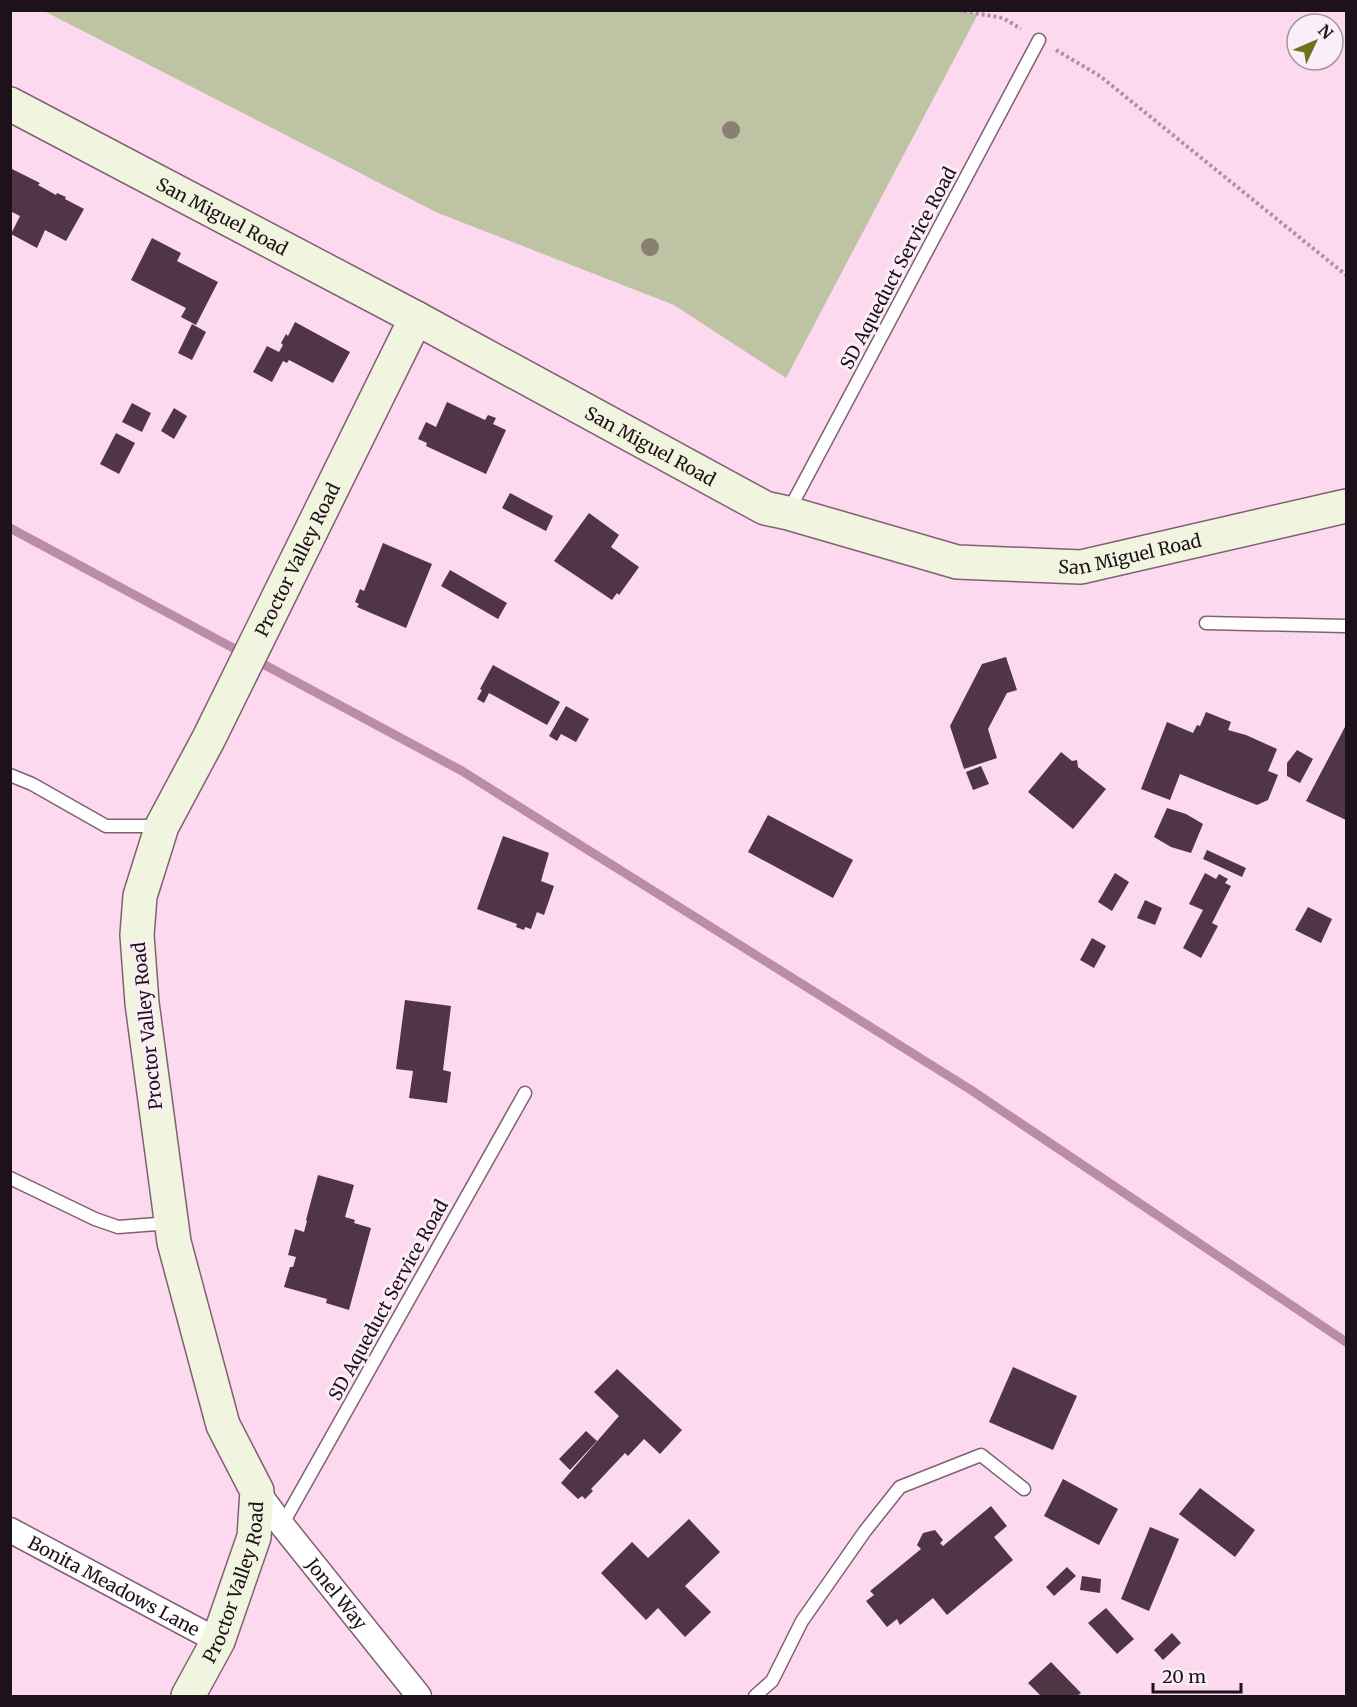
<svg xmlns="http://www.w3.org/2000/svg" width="1357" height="1707" font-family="Merriweather,serif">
<rect width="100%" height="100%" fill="#fcd9ee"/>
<polygon fill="#bec3a3" points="958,11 978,14 786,378 674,305 438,213 44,11"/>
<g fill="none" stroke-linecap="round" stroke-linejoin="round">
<polyline stroke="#bb8ca8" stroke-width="9" points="10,528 462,771 971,1090 1346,1342"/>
</g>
<g fill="#503546">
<polygon points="10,168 40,183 38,185 56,195 57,193 66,197 65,199 84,209 66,241 45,230 37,248 11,234 20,216 10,211"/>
<polygon points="152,238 181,253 177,261 218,282 196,325 181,317 186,308 131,280"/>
<polygon points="295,322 350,352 333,383 289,360 287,363 283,361 272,382 253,372 267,346 279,352 283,345 281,343 286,334 288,336"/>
<polygon points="192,324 206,332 192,360 178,353"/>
<polygon points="447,402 485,420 488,415 496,418 493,424 506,430 486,474 426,446 427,443 418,439 426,422 436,427"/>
<polygon points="132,403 151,413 142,432 122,422"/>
<polygon points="174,408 187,416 174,439 161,431"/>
<polygon points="116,433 135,443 119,474 100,464"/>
<polygon points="510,493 553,516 546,531 502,508"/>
<polygon points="589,513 619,535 611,547 639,567 619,595 617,593 612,600 554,561"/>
<polygon points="383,543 432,564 406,628 357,607 359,604 355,602 360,589 364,591"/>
<polygon points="450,570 507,603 498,619 441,586"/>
<polygon points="1006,657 1017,690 1007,693 988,729 997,758 964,769 950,726 982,664"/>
<polygon points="493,665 560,702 547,725 489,693 484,703 477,699 482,690 480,689"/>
<polygon points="566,706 589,719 576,742 561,734 557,741 549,736"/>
<polygon points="1206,712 1231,722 1228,730 1246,735 1277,749 1268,771 1278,775 1268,800 1257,805 1180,774 1170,800 1141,789 1167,722 1193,733 1197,725 1200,726"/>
<polygon points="1346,725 1346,820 1306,801"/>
<polygon points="1297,750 1313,759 1300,783 1287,776 1287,763"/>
<polygon points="1061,752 1072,761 1077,760 1078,767 1106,789 1073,829 1028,792"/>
<polygon points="981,766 989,784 973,790 966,772"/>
<polygon points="1167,808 1186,814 1203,824 1191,853 1171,847 1154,837"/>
<polygon points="768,815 853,860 833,898 748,852"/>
<polygon points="503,836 549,853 541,881 554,886 544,915 537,912 531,929 525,927 524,930 516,927 517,924 477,909"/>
<polygon points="1207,850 1246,868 1242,877 1203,859"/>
<polygon points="1115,873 1129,882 1112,911 1098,902"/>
<polygon points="1205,873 1216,879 1219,874 1228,879 1225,883 1231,886 1212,923 1218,926 1201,958 1183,948 1203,910 1189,904"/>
<polygon points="1145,900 1162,908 1155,925 1137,918"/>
<polygon points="1308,907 1332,919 1321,943 1295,930"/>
<polygon points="1092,938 1106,946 1094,968 1080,960"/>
<polygon points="405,1000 451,1006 443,1070 451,1072 447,1103 409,1098 413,1071 396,1069"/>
<polygon points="318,1175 354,1185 345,1217 355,1220 354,1223 371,1228 349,1310 326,1303 327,1299 284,1287 290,1267 293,1267 296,1257 288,1255 295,1229 304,1232 307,1221 306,1220"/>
<polygon points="1013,1367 1077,1396 1053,1450 989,1422"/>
<polygon points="617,1369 682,1430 660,1454 644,1439 628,1456 625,1453 591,1489 593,1491 585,1499 582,1496 578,1499 561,1483 619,1416 594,1392"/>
<polygon points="586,1431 597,1441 570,1470 559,1459"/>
<polygon points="1063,1479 1118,1509 1099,1545 1044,1516"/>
<polygon points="1200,1488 1255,1530 1235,1557 1179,1514"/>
<polygon points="991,1506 1007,1526 994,1537 1013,1560 947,1615 933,1598 900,1625 897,1619 887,1627 866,1601 874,1595 870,1591 921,1549 917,1545 923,1533 935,1530 943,1540 940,1543 943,1546"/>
<polygon points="689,1519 720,1552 685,1586 711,1612 685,1637 658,1608 646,1620 601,1573 632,1542 648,1558"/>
<polygon points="1150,1527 1179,1539 1149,1611 1121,1599"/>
<polygon points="1067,1567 1076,1576 1054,1596 1046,1587"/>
<polygon points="1082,1576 1101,1579 1100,1593 1080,1590"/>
<polygon points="1106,1608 1134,1639 1117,1654 1088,1623"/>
<polygon points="1172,1633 1181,1643 1163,1660 1154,1650"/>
<polygon points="1051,1662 1081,1693 1077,1696 1041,1696 1028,1683"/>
</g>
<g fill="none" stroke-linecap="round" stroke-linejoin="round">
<defs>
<g id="lane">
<polyline points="788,512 1039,40"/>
<polyline points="1206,623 1346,626"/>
<polyline points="10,775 32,784 106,826 159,826"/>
<polyline points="10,1178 95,1219 118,1227 170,1223"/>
<polyline points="282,1525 525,1093"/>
<polyline points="755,1696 772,1681 802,1621 865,1531 900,1487 981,1455 1024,1489"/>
</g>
<g id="street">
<path id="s1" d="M 257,1491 L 282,1525 L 419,1696"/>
<path id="s2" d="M 10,1530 L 218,1641"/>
</g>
<g id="secondary">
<path id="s3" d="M 10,104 L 416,318 L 765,508 L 788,513 L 957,562 L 1081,567 L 1346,506"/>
<path id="s4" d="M 188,1696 L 218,1641 L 254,1537 L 257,1491 L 223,1425 L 174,1242 L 142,1003 L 137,935 L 140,896 L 162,826 L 209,738 L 416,318"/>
</g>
</defs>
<use href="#lane" stroke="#7f6173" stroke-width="15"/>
<use href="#street" stroke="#7f6173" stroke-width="27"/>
<use href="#secondary" stroke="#7f6173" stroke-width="36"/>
<g stroke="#ad92a2" stroke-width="4" stroke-dasharray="3 3" stroke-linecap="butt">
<polyline points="958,10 1003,18 1021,29"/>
<polyline points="1056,50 1100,76 1346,275"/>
</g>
<use href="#lane" stroke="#fff" stroke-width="12"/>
<use href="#street" stroke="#fff" stroke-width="24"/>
<use href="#secondary" stroke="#f1f4de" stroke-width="33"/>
</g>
<g fill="#8b7e72">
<circle cx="731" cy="130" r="9"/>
<circle cx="650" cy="247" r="9"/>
</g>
<g text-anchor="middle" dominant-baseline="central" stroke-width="6" stroke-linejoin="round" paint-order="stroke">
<g font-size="18" fill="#1d1219" stroke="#fceef6">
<text stroke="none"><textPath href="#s3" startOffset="240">San Miguel Road</textPath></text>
<text transform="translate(898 268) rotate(-62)">SD Aqueduct Service Road</text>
<text stroke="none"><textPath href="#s3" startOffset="726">San Miguel Road</textPath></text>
<text stroke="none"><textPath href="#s3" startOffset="1230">San Miguel Road</textPath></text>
<text stroke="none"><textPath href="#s4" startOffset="1203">Proctor Valley Road</textPath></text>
<text transform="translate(147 1026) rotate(-96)">Proctor Valley Road</text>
<text transform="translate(388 1300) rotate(-61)">SD Aqueduct Service Road</text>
<text stroke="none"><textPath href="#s4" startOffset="124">Proctor Valley Road</textPath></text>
<text stroke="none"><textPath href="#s2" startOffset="118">Bonita Meadows Lane</textPath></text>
<text stroke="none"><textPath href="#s1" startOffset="130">Jonel Way</textPath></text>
</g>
</g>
<rect width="1357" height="1707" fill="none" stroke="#1d1219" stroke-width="24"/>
<g transform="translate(1315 42) rotate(46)"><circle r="28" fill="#fceef6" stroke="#a3969e" stroke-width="1.5"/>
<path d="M0-4.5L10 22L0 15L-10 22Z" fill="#6b741d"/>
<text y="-9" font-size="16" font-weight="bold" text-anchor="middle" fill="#1d1219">N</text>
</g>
<path d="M1153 1683v9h88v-9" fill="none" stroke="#1d1219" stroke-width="3"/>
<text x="1162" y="1683" font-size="18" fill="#1d1219" stroke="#fceef6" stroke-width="4.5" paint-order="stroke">20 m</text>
</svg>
